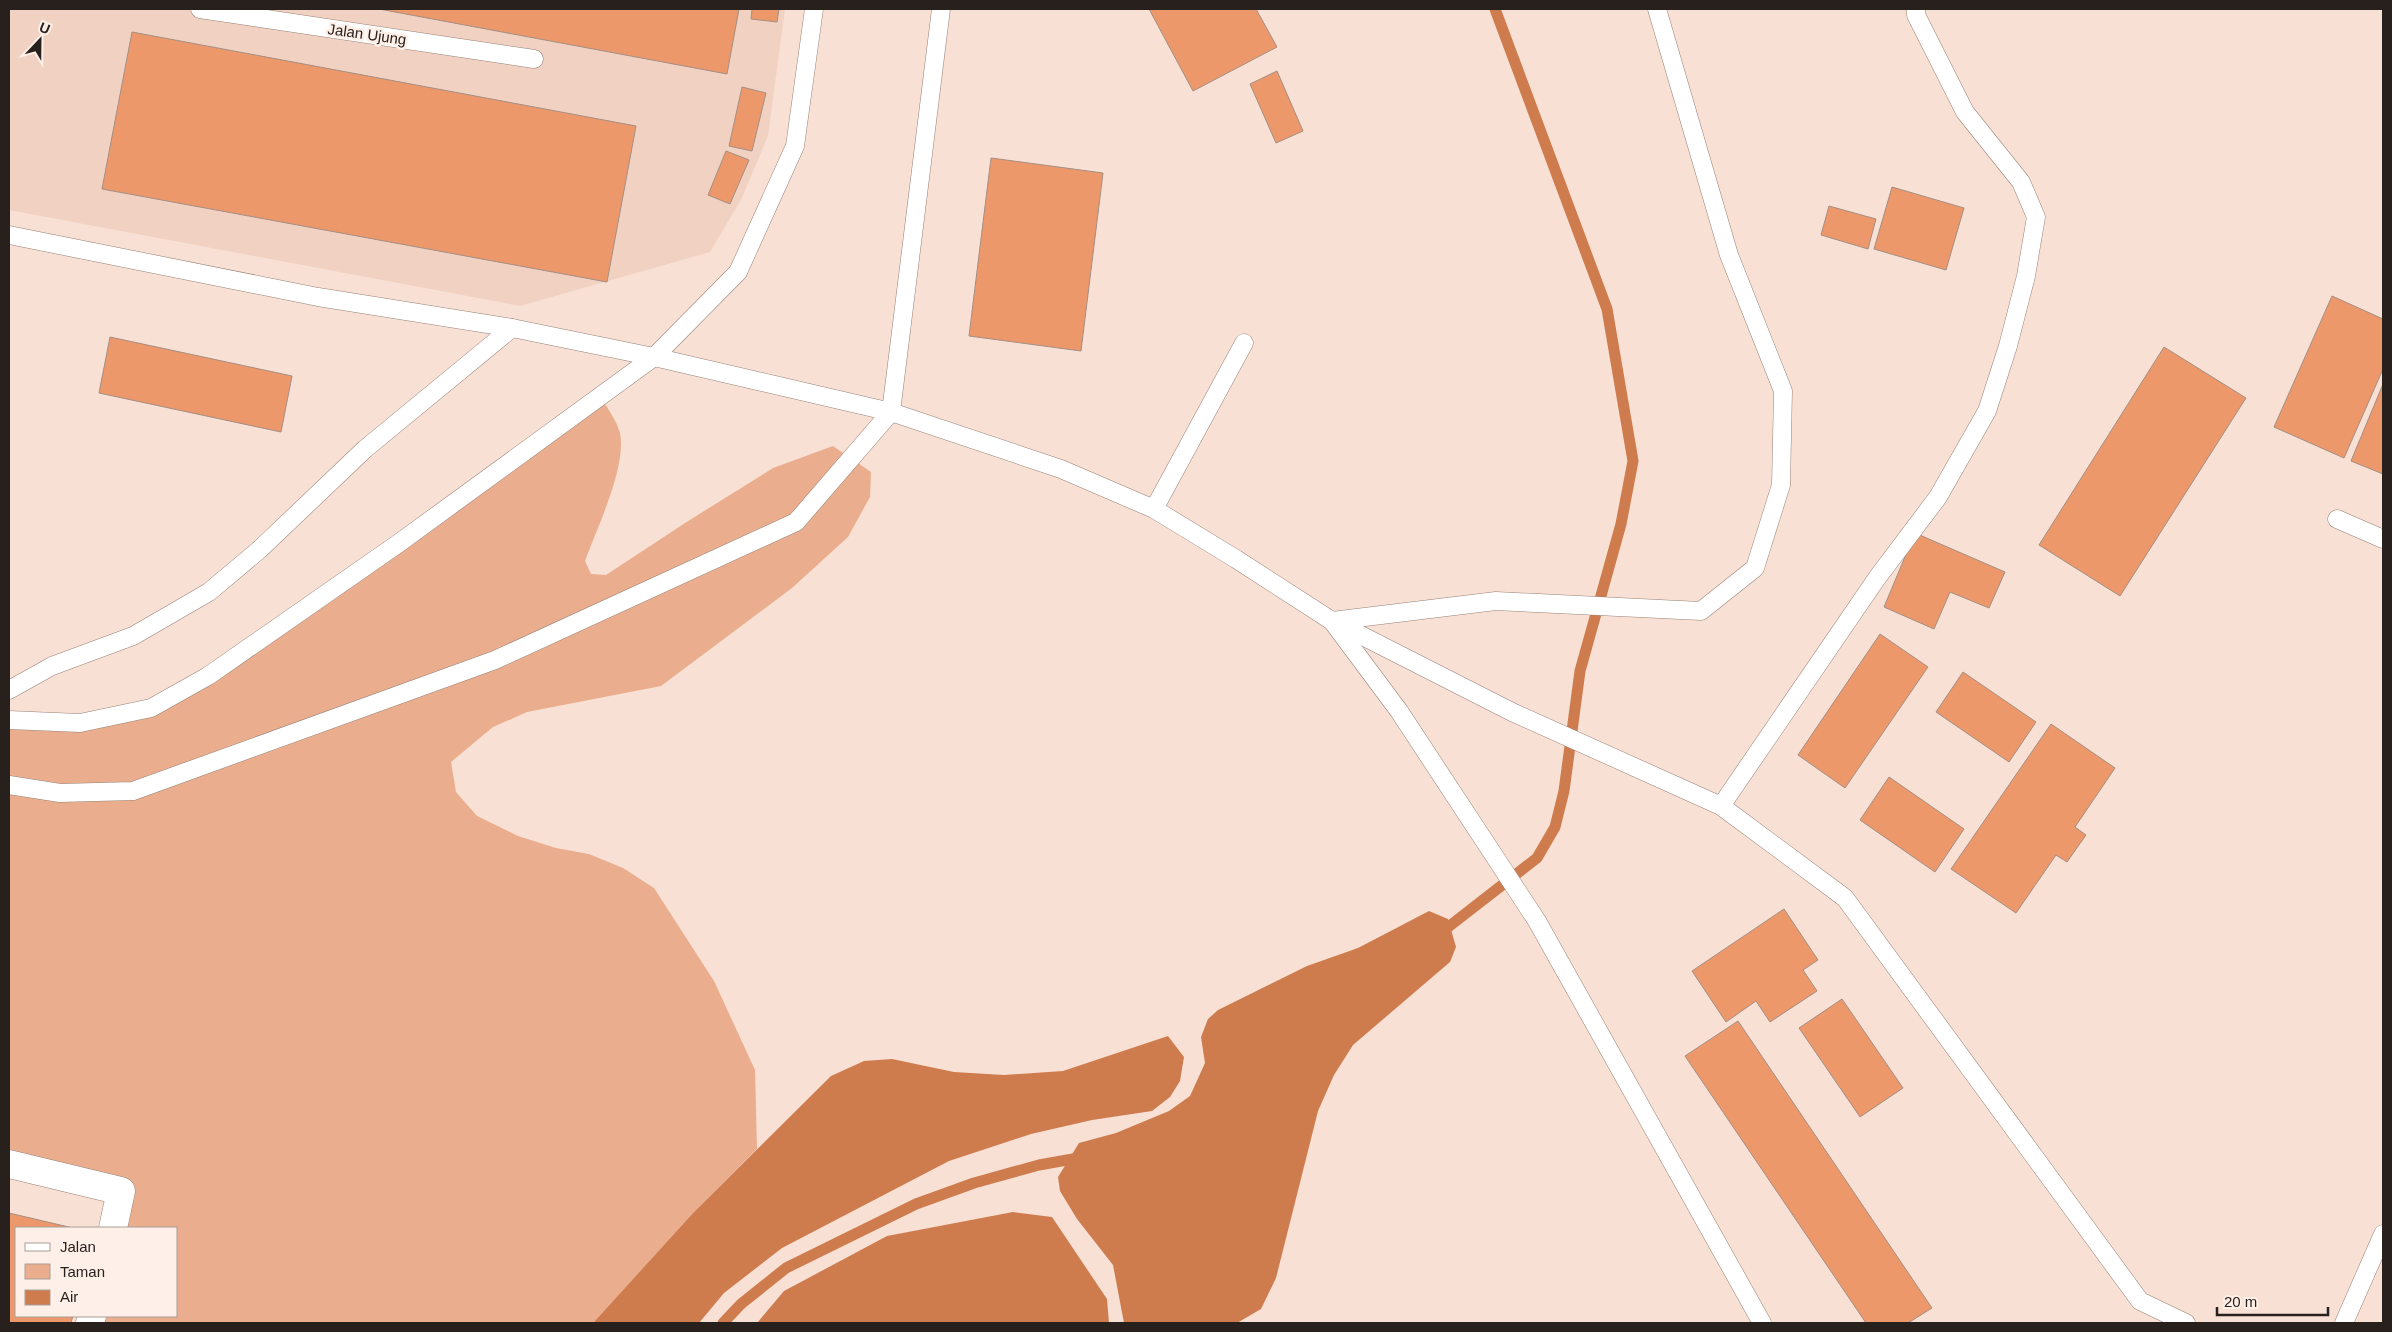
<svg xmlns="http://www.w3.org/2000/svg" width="2392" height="1332" font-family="Arial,sans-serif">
<rect width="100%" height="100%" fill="#f8e0d4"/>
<polygon fill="#f1d2c2" points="9,9 785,9 768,136 742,198 710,252 520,306 9,210"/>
<path fill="#eaae8f" d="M 600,396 C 606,406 617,421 620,433 C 627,466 597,528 585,561 L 591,574 L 606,575 L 685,523 L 773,468 L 833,446 L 871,472 L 870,497 L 848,537 L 792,588 L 661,686 L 527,712 L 493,727 L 451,762 L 456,792 L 477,816 L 518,836 L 556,848 L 589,854 L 623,868 L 654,888 L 714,981 L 755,1070 L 757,1149 L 693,1213 L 593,1323 L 90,1323 L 92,1316 L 176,1316 L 176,1228 L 113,1228 L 121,1192 L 9,1164 L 9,720 L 151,708 Z"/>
<g fill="#ce7c4e">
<polygon points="1429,911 1448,919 1456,947 1450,962 1353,1045 1334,1075 1318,1111 1276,1278 1261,1309 1237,1323 1124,1323 1113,1265 1077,1219 1060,1191 1058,1177 1079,1143 1116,1133 1169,1111 1190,1096 1205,1063 1201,1037 1208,1019 1218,1010 1307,966 1358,948"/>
<polygon points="1168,1036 1184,1057 1180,1081 1170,1097 1152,1111 1092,1120 1031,1134 949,1161 782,1248 724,1293 699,1323 593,1323 693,1213 831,1076 864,1061 892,1059 954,1072 1004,1075 1063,1071"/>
<polygon points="1013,1212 1052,1217 1107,1299 1109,1323 757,1323 784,1291 887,1236"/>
</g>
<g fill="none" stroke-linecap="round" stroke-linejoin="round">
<g stroke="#ce7c4e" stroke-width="11">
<polyline points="1438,935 1537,858 1555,827 1564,791 1580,671 1621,524 1633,461 1607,309 1495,9"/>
<polyline points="723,1323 741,1304 786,1268 916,1204 974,1183 1039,1165 1084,1157"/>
</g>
</g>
<g fill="#ed986a" stroke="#a48e83">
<polygon points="379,9 739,9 727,74"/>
<polygon points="752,9 779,9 777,22 751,19"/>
<polygon points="1149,9 1256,9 1277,47 1193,91"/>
<polygon points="132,32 636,126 607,282 102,189"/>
<polygon points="1277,71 1303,131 1276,143 1250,84"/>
<polygon points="742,87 766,93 752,151 729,146"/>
<polygon points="726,151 749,160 730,204 708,195"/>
<polygon points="991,158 1103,173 1081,351 969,336"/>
<polygon points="1892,187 1964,208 1946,270 1874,249"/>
<polygon points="1829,206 1876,219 1868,249 1821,235"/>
<polygon points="2332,296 2383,319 2383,369 2344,458 2274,427"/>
<polygon points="110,337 292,376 281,432 99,393"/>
<polygon points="2164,347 2246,398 2120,596 2039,545"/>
<polygon points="2383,384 2383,474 2351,461"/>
<polygon points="1915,533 2005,572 1989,608 1950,592 1934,629 1884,607"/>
<polygon points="1880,634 1928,667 1845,788 1798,755"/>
<polygon points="1963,672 2036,722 2009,762 1936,712"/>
<polygon points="2051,724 2115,768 2075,827 2086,835 2067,862 2056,855 2016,913 1951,869"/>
<polygon points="1889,777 1964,829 1935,872 1860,820"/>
<polygon points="1784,909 1818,960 1803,970 1817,991 1770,1022 1756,1001 1726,1022 1692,971"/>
<polygon points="1842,999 1903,1088 1860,1117 1799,1028"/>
<polygon points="1738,1021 1932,1308 1908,1323 1866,1323 1685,1056"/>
<polygon points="9,1213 73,1228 16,1228 16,1316 73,1316 71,1323 9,1323"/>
</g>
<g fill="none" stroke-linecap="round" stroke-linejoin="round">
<defs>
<g id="service">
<polyline points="200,9 534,59"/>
<polyline points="9,235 318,297 512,328 654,357 891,412 1061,469 1154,509 1236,559 1332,621 1399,711 1537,921 1762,1323"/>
<polyline points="1154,509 1244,343"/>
<polyline points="2337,519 2383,539"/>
<polyline points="1332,621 1496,601 1701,611 1755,568 1781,485 1783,391 1729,255 1657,9"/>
<polyline points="1335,622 1512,712 1721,806 1845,898 2140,1301 2186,1323"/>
<polyline points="9,690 52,666 133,636 209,592 259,550 365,449 512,328"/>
<polyline points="9,720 80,723 151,708 208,676 399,543 654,357 738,272 795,146 814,9"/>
<polyline points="9,785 60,793 133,791 495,660 796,522 891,412 941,9"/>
<polyline points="1721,806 1877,578 1938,497 1987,411 2008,346 2026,276 2036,217 2021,182 1965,112 1916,15 1916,9"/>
<polyline points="2344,1323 2383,1234"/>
</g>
<g id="minor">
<polyline points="9,1164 121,1191 113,1228"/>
<polyline points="90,1323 92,1316"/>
</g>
</defs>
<use href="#service" stroke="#978277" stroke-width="19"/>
<use href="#minor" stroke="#978277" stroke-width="29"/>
<use href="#service" stroke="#fff" stroke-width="18"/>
<use href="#minor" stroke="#fff" stroke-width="28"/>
</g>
<g text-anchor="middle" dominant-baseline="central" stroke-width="5" stroke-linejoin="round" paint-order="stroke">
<g font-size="15" fill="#28201c" stroke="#fef0e8">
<text transform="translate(367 34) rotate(8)">Jalan Ujung</text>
</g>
</g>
<rect width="2392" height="1332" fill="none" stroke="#28201c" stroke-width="20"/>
<rect x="15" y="1227" width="162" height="90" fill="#fef0e8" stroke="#a89d96"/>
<rect x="25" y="1243" width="25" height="8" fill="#ffffff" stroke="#a89d96"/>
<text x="60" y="1252" font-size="15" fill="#28201c">Jalan</text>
<rect x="25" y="1264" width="25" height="15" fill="#eaae8f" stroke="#a89d96"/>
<text x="60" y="1277" font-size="15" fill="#28201c">Taman</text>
<rect x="25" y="1290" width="25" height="15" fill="#ce7c4e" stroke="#a89d96"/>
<text x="60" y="1302" font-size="15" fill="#28201c">Air</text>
<g transform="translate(40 40) rotate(22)" stroke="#fef0e8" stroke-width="4" paint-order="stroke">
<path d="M0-4L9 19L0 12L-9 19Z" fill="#28201c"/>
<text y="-8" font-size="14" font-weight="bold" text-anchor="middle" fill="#28201c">U</text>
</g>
<path d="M2217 1307v8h111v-8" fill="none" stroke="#28201c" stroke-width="2.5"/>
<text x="2224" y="1307" font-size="15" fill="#28201c" stroke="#fef0e8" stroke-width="4" paint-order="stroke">20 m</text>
</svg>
